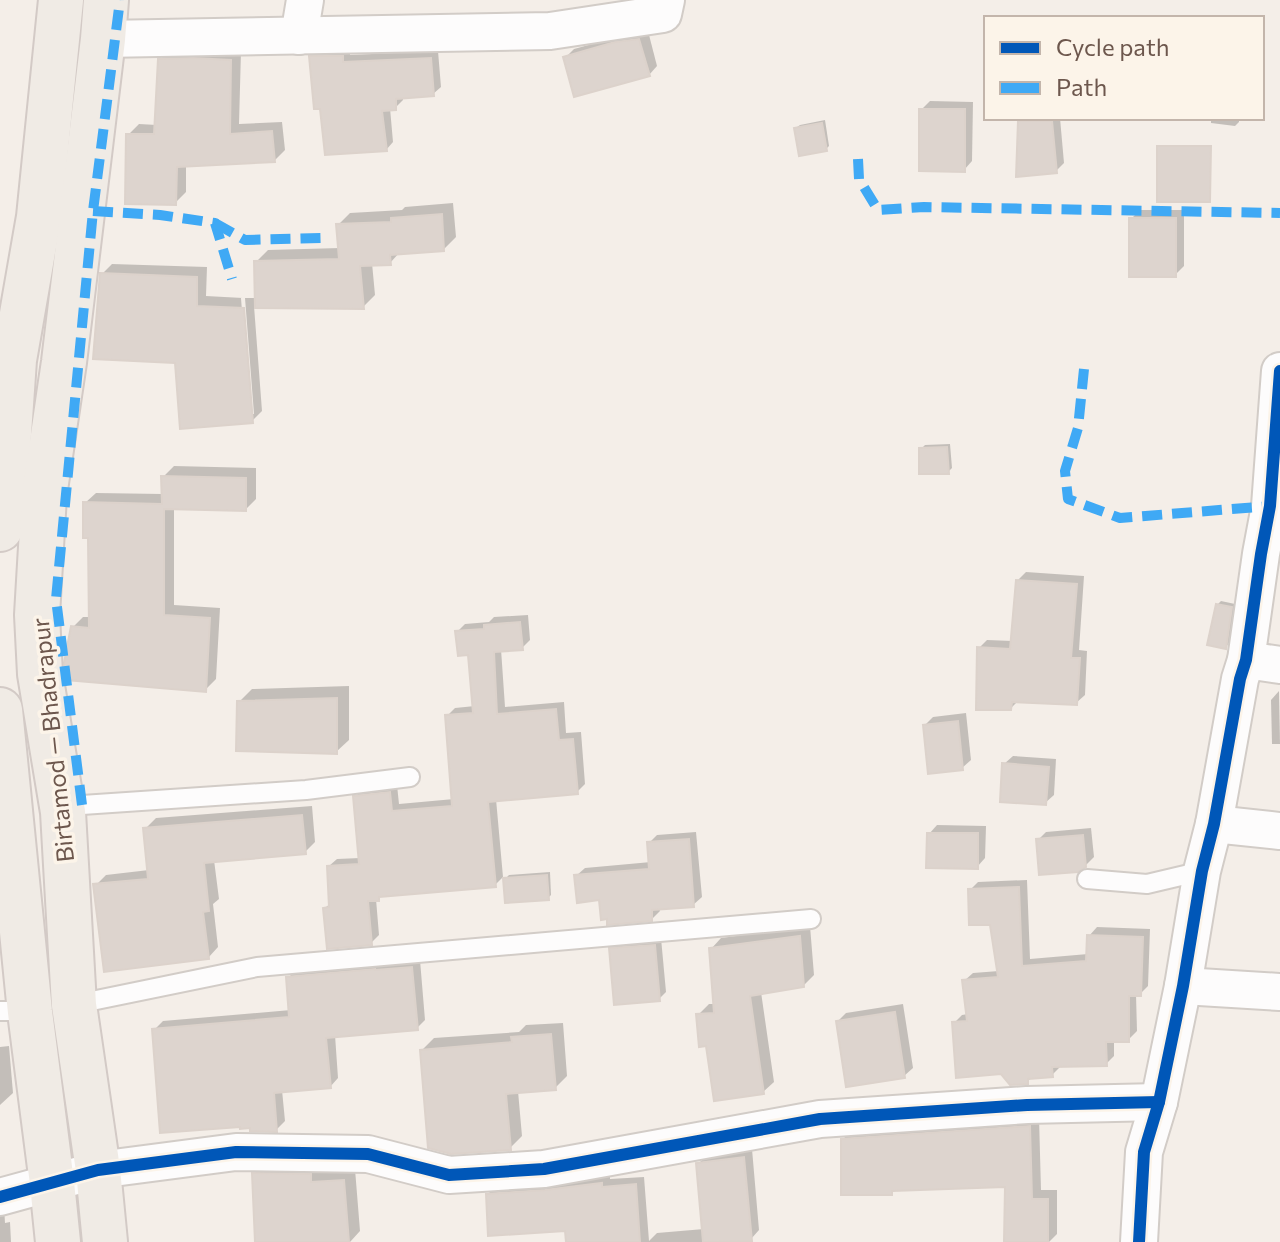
<svg xmlns="http://www.w3.org/2000/svg" width="1280" height="1242" font-family="Commissioner,sans-serif">
<rect width="100%" height="100%" fill="#f4eee8"/>
<g fill="#0003">
<polygon points="648,31 657,66 649,75 566,57 574,49 625,35"/>
<polygon points="170,49 241,51 239,124 282,122 285,150 275,160 186,164 186,192 175,203 128,135 139,124 157,125 160,60"/>
<polygon points="319,49 350,49 350,55 438,51 441,87 433,94 403,97 403,100 395,108 390,108 393,142 386,150 322,107 311,57"/>
<polygon points="930,101 973,102 972,161 964,170 921,110"/>
<polygon points="1024,118 1060,118 1064,163 1056,171 1020,122"/>
<polygon points="1211,118 1239,118 1239,122 1235,126 1211,123"/>
<polygon points="825,120 829,146 826,149 796,128 800,125"/>
<polygon points="453,203 456,237 444,249 400,252 390,263 372,263 375,295 363,307 254,306 262,411 252,421 177,361 102,274 112,264 207,267 206,296 243,298 241,298 250,414 254,414 245,298 257,298 256,262 268,250 340,248 338,225 350,213 402,210 405,207"/>
<polygon points="1140,210 1184,210 1184,266 1175,275 1131,219"/>
<polygon points="950,444 952,468 948,472 921,449 925,445"/>
<polygon points="174,466 256,468 256,499 246,509 174,507 174,605 220,608 216,679 205,690 73,627 83,617 91,617 90,536 85,503 96,493 163,494 163,477"/>
<polygon points="1026,572 1084,576 1079,650 1087,651 1085,695 1076,703 1019,700 1011,708 979,648 987,640 1013,641 1018,580"/>
<polygon points="1221,601 1235,604 1229,643 1226,647 1217,605"/>
<polygon points="528,615 530,640 522,648 501,649 505,707 564,702 566,733 581,732 585,784 577,792 496,799 503,877 495,885 383,894 376,899 379,935 371,943 325,908 331,903 329,866 337,859 360,858 355,797 363,789 397,785 399,804 454,799 447,716 455,708 475,706 470,653 457,632 465,624 489,622 494,617"/>
<polygon points="349,686 349,740 336,752 239,702 252,689"/>
<polygon points="1279,691 1280,744 1272,744 1271,700"/>
<polygon points="966,713 971,760 962,768 925,725 933,717"/>
<polygon points="1013,756 1056,759 1054,795 1045,803 1004,764"/>
<polygon points="312,806 315,842 305,852 214,860 219,899 213,904 218,947 208,958 96,885 106,875 149,870 145,829 156,818"/>
<polygon points="937,825 986,826 985,858 977,867 929,834"/>
<polygon points="1091,828 1094,857 1085,866 1038,840 1046,832"/>
<polygon points="696,832 702,897 693,905 659,908 660,911 652,919 601,898 576,876 585,868 651,862 649,843 657,835"/>
<polygon points="550,872 551,895 548,898 505,879 509,875"/>
<polygon points="1027,880 1030,959 1088,954 1089,936 1097,927 1150,929 1148,986 1140,994 1136,994 1137,1031 1128,1040 1114,1040 1114,1056 1106,1064 1060,1065 1060,1067 1052,1075 1033,1076 1027,1082 954,1023 962,1015 968,1014 964,981 973,973 999,971 992,923 970,890 978,882"/>
<polygon points="810,926 814,975 803,986 761,992 774,1082 763,1092 708,1044 698,1015 709,1004 715,1004 711,949 721,938"/>
<polygon points="661,938 666,992 659,999 612,949 619,942"/>
<polygon points="420,960 425,1020 417,1028 335,1035 338,1078 330,1087 282,1090 285,1121 276,1130 154,1030 163,1021 291,1010 288,978 297,969"/>
<polygon points="903,1004 913,1068 904,1076 838,1021 846,1013"/>
<polygon points="563,1023 567,1076 555,1088 518,1091 522,1136 510,1148 422,1050 434,1038 519,1032 526,1025"/>
<polygon points="9,1046 13,1093 0,1105 0,1047"/>
<polygon points="1039,1117 1041,1190 1057,1190 1057,1234 1049,1242 1006,1242 1007,1185 896,1189 892,1193 843,1139 853,1130"/>
<polygon points="752,1149 759,1230 751,1239 715,1242 568,1242 567,1229 488,1194 496,1186 555,1182 610,1176 610,1179 644,1177 649,1241 657,1233 704,1229 698,1164 707,1155"/>
<polygon points="266,1162 322,1163 323,1172 355,1169 360,1231 350,1242 257,1242 254,1174"/>
<polygon points="0,1203 4,1206 5,1223 10,1222 11,1242 0,1242"/>
</g>
<g fill="#ddd4ce" stroke="#dcd2cb" stroke-width="2">
<polygon points="639,39 650,76 574,97 563,57 615,42"/>
<polygon points="309,56 343,56 343,62 431,58 434,96 396,99 396,110 382,111 387,151 325,155 320,109 314,109"/>
<polygon points="193,58 231,60 230,134 272,131 275,162 177,167 176,205 125,204 126,134 154,134 158,59"/>
<polygon points="919,109 965,109 965,172 919,171"/>
<polygon points="1018,121 1052,121 1057,173 1016,177"/>
<polygon points="822,123 827,151 799,156 794,128"/>
<polygon points="1157,146 1211,146 1210,202 1157,202"/>
<polygon points="442,214 444,251 390,255 391,265 360,266 364,309 255,308 254,261 339,259 336,224 391,222 391,218"/>
<rect x="1129" y="218" width="47" height="59"/>
<polygon points="100,273 197,277 197,306 244,308 253,423 180,429 175,363 93,359"/>
<polygon points="947,447 949,474 919,474 919,448"/>
<polygon points="161,476 246,478 246,511 164,509 164,615 210,618 206,692 66,680 64,663 71,626 89,628 88,538 83,538 83,502 162,504"/>
<polygon points="1016,580 1077,584 1071,658 1080,658 1077,705 1012,702 1011,710 976,710 977,647 1010,649"/>
<polygon points="1216,604 1232,607 1226,649 1207,645"/>
<polygon points="520,622 523,650 494,652 497,714 556,709 559,740 573,739 578,794 488,802 496,887 379,897 379,901 368,901 372,945 327,949 323,908 329,907 327,866 359,864 353,796 390,792 392,811 452,806 445,715 473,713 468,655 458,656 455,631 484,629 484,625"/>
<polygon points="337,698 337,754 236,751 237,701"/>
<polygon points="958,721 963,770 928,774 923,725"/>
<polygon points="1002,763 1049,767 1046,805 1000,802"/>
<polygon points="302,815 306,854 204,863 209,911 203,912 209,959 104,972 93,884 148,879 143,828"/>
<polygon points="927,833 978,833 978,869 926,868"/>
<polygon points="1083,835 1086,867 1078,872 1039,875 1036,839"/>
<polygon points="689,839 694,907 652,910 652,921 607,925 607,919 601,920 599,900 577,903 574,875 649,869 647,842"/>
<polygon points="547,875 549,900 505,903 503,878"/>
<polygon points="1019,887 1022,966 1086,961 1087,935 1143,937 1141,996 1129,996 1129,1042 1106,1042 1107,1066 1052,1067 1053,1077 1028,1079 1028,1084 1010,1085 1001,1074 956,1078 952,1022 967,1021 962,980 998,977 990,925 969,925 968,889"/>
<polygon points="800,936 804,987 750,996 764,1094 714,1101 706,1046 699,1047 696,1014 714,1013 709,948"/>
<polygon points="655,945 660,1001 614,1005 609,948"/>
<polygon points="412,967 418,1030 326,1038 331,1088 274,1093 277,1132 250,1131 250,1128 240,1129 240,1127 160,1133 152,1029 289,1017 286,977 375,969 375,970"/>
<polygon points="895,1012 905,1078 846,1087 836,1021"/>
<polygon points="551,1034 556,1090 506,1094 511,1150 451,1154 428,1148 420,1050 512,1042 511,1037"/>
<polygon points="1030,1126 1032,1199 1048,1199 1048,1242 1004,1242 1005,1187 892,1191 892,1195 841,1195 841,1139"/>
<polygon points="744,1157 752,1241 703,1242 696,1163"/>
<polygon points="252,1173 311,1174 311,1182 344,1180 349,1242 255,1242"/>
<polygon points="602,1183 602,1187 636,1184 640,1242 566,1242 565,1231 488,1236 486,1194 545,1190"/>
</g>
<g fill="none" stroke-linecap="round" stroke-linejoin="round">
<defs>
<g id="service">
<polyline points="63,812 82,805 306,790 410,777"/>
<polyline points="1087,879 1147,884 1202,871"/>
<polyline points="72,1005 257,967 811,919"/>
<polyline points="0,1011 31,1011"/>
</g>
<g id="minor">
<polyline points="299,36 305,0"/>
<polyline points="103,39 550,31 663,14 666,0"/>
<polyline points="1246,660 1280,665"/>
<polyline points="1214,824 1280,831"/>
<polyline points="1183,986 1280,992"/>
<polyline points="0,1197 98,1170 236,1152 368,1154 449,1175 544,1169 820,1119 1027,1105 1159,1102"/>
<polyline points="1139,1242 1144,1152 1159,1102 1183,986 1202,871 1214,824 1240,679 1246,660 1261,554 1270,506 1280,371"/>
</g>
<g id="primary">
<polyline points="0,529 6,478 14,360 39,217 61,0"/>
<polyline points="0,710 30,1012 52,1183 58,1242"/>
<polyline points="105,1242 98,1170 74,1005 63,812 40,674 37,615 44,496 64,362 103,39 106,0"/>
</g>
</defs>
<use href="#service" stroke="#d2ccc7" stroke-width="22"/>
<use href="#minor" stroke="#d2ccc7" stroke-width="40"/>
<use href="#primary" stroke="#d3cac6" stroke-width="48"/>
<use href="#service" stroke="#fdfcfc" stroke-width="18"/>
<use href="#minor" stroke="#fdfcfc" stroke-width="36"/>
<use href="#primary" stroke="#f0ebe5" stroke-width="44"/>
<g stroke="#3fa9f5" stroke-width="10" stroke-dasharray="20 10" stroke-linecap="butt">
<polyline points="858,159 859,179 878,210 924,207 1280,213"/>
<polyline points="93,211 160,215 215,223 232,279"/>
<polyline points="215,223 245,240 323,238"/>
<polyline points="1084,369 1078,428 1065,471 1068,499 1120,518 1270,506"/>
<polyline points="82,805 56,599 93,211 120,0"/>
</g>
<defs>
<g id="cycleway">
<polyline points="0,1197 98,1170 236,1152 368,1154 449,1175 544,1169 820,1119 1027,1105 1159,1102"/>
<polyline points="1139,1242 1144,1152 1159,1102 1183,986 1202,871 1214,824 1240,679 1246,660 1261,554 1270,506 1280,371"/>
</g>
</defs>
<use href="#cycleway" stroke="#fcf4e9" stroke-width="17"/>
<use href="#cycleway" stroke="#0057b8" stroke-width="12"/>
</g>
<g text-anchor="middle" dominant-baseline="central" stroke-width="7" stroke-linejoin="round" paint-order="stroke">
<g font-size="24" fill="#6d574d" stroke="#fcf4e9">
<text transform="translate(52 740) rotate(-96)">Birtamod — Bhadrapur</text>
</g>
</g>
<rect x="984" y="16" width="280" height="104" fill="#fcf4e9" stroke="#c3b5ab" stroke-width="2"/>
<rect x="1000" y="42" width="40" height="12" fill="#0057b8" stroke="#c3b5ab" stroke-width="2"/>
<text x="1056" y="56" font-size="24" fill="#6d574d">Cycle path</text>
<rect x="1000" y="82" width="40" height="12" fill="#3fa9f5" stroke="#c3b5ab" stroke-width="2"/>
<text x="1056" y="96" font-size="24" fill="#6d574d">Path</text>
</svg>
